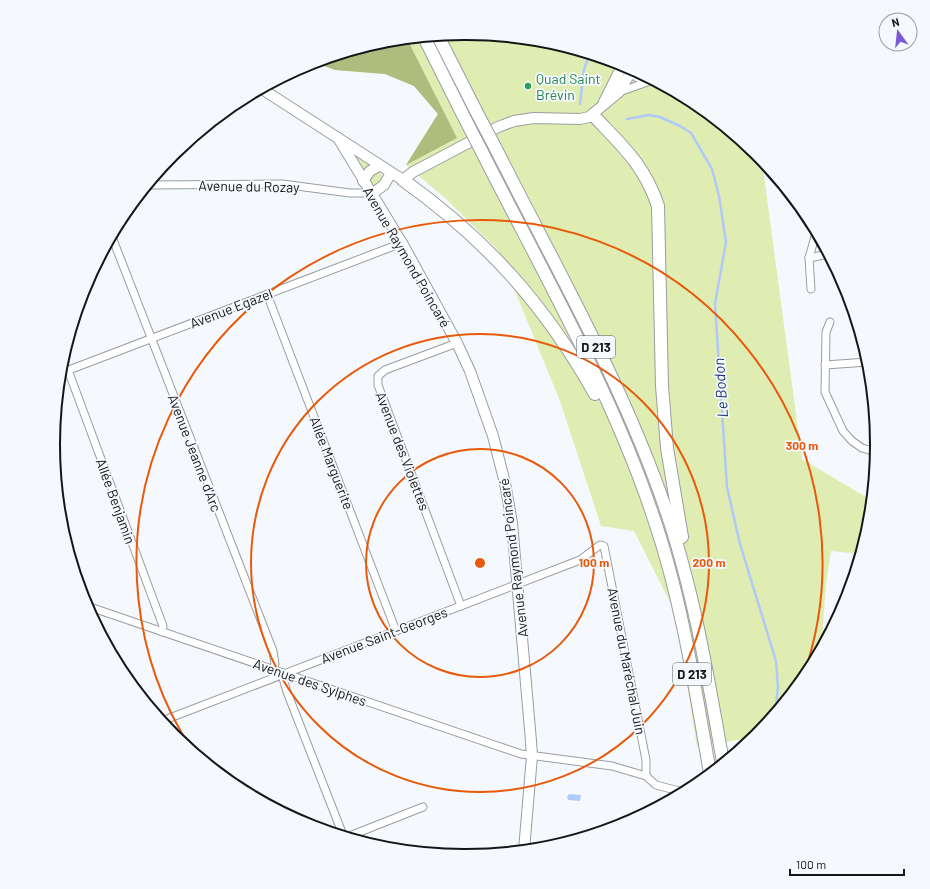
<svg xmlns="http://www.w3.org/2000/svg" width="930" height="889" font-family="Barlow,sans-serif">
<rect width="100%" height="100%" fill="#f5f9fd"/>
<g fill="#e0edb2">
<polygon points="465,33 546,41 613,61 612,66 628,67 694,102 756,154 762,161 802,459 871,500 869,525 860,554 831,551 826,583 823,625 824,642 807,673 754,737 697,747 676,614 634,531 601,526 560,401 498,250 446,199 406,165 438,114 414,86 385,74 335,70 314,62 385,41"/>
<polygon points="349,151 370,164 364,174"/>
<polygon points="380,171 382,176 381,181 373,187 369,180 370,177"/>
</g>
<polygon fill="#aebc7d" points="407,39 457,138 406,165 438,114 414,86 385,74 335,70 314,62 385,41"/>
<polygon fill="#b1c9f7" points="569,794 581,795 580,801 568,800 567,797"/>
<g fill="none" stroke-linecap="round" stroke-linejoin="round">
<g stroke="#b1c9f7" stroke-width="2.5">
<polyline points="580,104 584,69 590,54"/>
<polyline points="627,119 649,115 660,117 680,126 691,133 712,169 719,196 726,242 715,304 727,487 740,544 776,661 778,688 775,712"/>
</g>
<defs>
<g id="street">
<path d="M 624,65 C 631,74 636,80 648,80"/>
<polyline points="619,92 653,80"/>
<polyline points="148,185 282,184 350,193 373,193"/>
<polyline points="112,237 273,651 275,664 273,669"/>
<polyline points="809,258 828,254"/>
<polyline points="811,289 809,258 816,233"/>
<polyline points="267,294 396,631"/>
<polyline points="830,322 826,332 825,392 843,431 852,441 862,448 876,452"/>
<polyline points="457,343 385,370 378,376 378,385 461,606"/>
<polyline points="825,365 868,362"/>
<polyline points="68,370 163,626 162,632"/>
<polyline points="61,373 402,243"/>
<polyline points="87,606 521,754 612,766 646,776 656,785 683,792"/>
<polyline points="285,674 283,678 287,692 343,835"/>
<polyline points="162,721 580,560 600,545 604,546 646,760 646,776"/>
<polyline points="347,837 423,807"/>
</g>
<g id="secondary">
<polyline points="262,89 403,180 413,172 498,127 514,121 534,118 580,119 589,117 619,92 632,70"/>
<polyline points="604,102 623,64"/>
<polyline points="338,138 402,243 457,343 470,371 493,436 505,483 512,523 531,741 532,756 524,850"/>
<polyline points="363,181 370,171 379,166"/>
<polyline points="373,193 384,185 391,173"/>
</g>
<g id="highway">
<polyline points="438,36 476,111"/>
<polyline points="424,37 463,115"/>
<path d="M 593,115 C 622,146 644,164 658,206 L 662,386 L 667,448 L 682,537"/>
<path d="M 495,147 C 555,266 623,384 666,510 C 694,592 708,678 723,762"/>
<path d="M 482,152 C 542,271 612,392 654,519 C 682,601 695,688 710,773"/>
<path d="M 403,180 C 487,240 545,305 595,394"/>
</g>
</defs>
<use href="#street" stroke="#999da1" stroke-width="9"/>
<use href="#secondary" stroke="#999da1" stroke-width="12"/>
<use href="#highway" stroke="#999da1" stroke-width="14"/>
<use href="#street" stroke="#fff" stroke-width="7"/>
<use href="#secondary" stroke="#fff" stroke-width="10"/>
<use href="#highway" stroke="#fff" stroke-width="12"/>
<defs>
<g id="highway-bridge">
<polyline points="476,111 495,147"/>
<polyline points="463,115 482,152"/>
</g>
</defs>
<use href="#highway-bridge" stroke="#999da1" stroke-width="14" stroke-linecap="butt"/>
<use href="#highway-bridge" stroke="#fff" stroke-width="12"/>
</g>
<g fill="none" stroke="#e8590c" stroke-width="2">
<circle cx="480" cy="563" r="114"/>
<circle cx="480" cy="563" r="229"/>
<path d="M192 750A343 343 0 1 1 803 677"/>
</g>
<circle fill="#2e9e5b" stroke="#f5f9fd" stroke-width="1.5" cx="528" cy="86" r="4"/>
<g text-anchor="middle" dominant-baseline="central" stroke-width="3.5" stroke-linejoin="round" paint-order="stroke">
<g fill="#f5f9fd" stroke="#585a5c" stroke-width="1">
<rect x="577" y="336" width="38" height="22" rx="3"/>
<rect x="673" y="663" width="38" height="22" rx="3"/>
</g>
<g font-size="13" font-weight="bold" fill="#141617">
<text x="596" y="347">D 213</text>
<text x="692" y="674">D 213</text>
</g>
<g font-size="14" fill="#27864d" stroke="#f5f9fd" text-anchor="start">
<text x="536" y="78">Quad Saint<tspan x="536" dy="16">Brévin</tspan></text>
</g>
<g font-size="14" fill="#141617" stroke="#f5f9fd">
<text transform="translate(249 186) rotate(1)">Avenue du Rozay</text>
<text transform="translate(407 257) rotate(60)">Avenue Raymond Poincaré</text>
<text transform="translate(231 308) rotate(-21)">Avenue Egazel</text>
<text transform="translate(403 451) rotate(69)">Avenue des Violettes</text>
<text transform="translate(195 453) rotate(69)">Avenue Jeanne d'Arc</text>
<text transform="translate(332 463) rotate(69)">Allée Marguerite</text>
<text transform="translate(116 501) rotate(70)">Allée Benjamin</text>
<text transform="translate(513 558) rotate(-97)">Avenue Raymond Poincaré</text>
<text transform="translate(384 635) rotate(-21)">Avenue Saint-Georges</text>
<text transform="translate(627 661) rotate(79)">Avenue du Maréchal Juin</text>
<text transform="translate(310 682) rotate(19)">Avenue des Sylphes</text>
</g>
<g font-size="15" font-style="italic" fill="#173575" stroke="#f5f9fd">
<text transform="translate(720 388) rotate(-94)">Le Bodon</text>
</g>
</g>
<path d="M0 0H930V889H0ZM464 40H466A404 404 0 0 1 870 444V445A404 404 0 0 1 466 849H464A404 404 0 0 1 60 445V444A404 404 0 0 1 464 40Z" fill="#f5f9fd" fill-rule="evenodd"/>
<path fill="none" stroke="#141617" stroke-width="2" d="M464 40H466A404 404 0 0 1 870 444V445A404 404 0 0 1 466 849H464A404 404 0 0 1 60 445V444A404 404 0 0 1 464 40Z"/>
<circle cx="480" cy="563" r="6" fill="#e8590c" stroke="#f5f9fd" stroke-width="2"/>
<g font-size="12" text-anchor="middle" font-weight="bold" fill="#e8590c" stroke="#f5f9fd" stroke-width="3.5" stroke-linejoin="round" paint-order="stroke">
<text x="802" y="450">300 m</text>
<text x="594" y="567">100 m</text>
<text x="709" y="567">200 m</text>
</g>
<g transform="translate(898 32) rotate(345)"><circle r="19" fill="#f5f9fd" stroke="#9b9ea1"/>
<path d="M0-3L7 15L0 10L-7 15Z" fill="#7a59d3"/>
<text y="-6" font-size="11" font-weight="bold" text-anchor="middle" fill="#141617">N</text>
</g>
<path d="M790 869v6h114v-6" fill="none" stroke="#141617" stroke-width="2"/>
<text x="796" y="869" font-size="12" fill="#141617" stroke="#f5f9fd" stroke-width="3" paint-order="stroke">100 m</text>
</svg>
